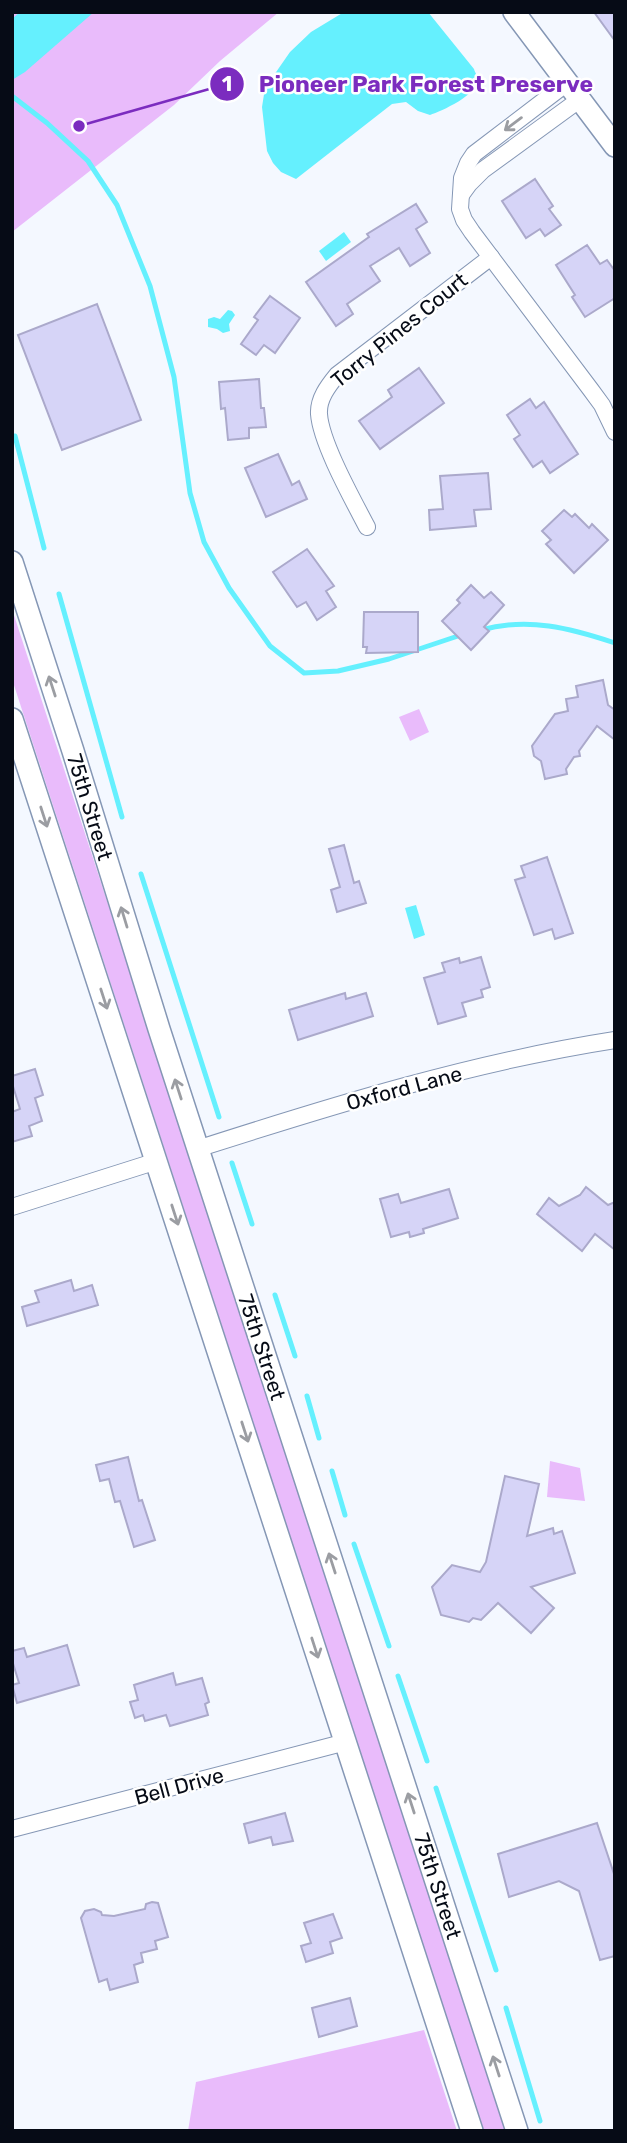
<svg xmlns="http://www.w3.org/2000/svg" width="627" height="2143" font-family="Rubik,sans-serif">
<rect width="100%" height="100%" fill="#f4f8ff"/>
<g fill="#e9bbfb">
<polygon points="12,12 279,12 220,61 174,105 12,232"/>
<polygon points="12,609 507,2131 483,2131 12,679"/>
<polygon points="419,709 429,732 410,741 399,717"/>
<polygon points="550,1461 580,1468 585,1501 547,1497"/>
<polygon points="424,2030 457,2131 188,2131 196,2082"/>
</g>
<g fill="#65f0fe">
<polygon points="20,12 94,12 25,72 12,80 12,19"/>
<path d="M 344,12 L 428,12 L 474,69 C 475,73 478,76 478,80 C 477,95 442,111 430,115 L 418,111 L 406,102 L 392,104 L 296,179 L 281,172 L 273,163 L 267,151 L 262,107 L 265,88 L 290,52 L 311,32 Z"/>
<polygon points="344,232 351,242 326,261 319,251"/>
<polygon points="228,310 232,311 235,315 229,324 230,331 223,333 217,329 208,327 208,319 214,317 220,319"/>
<polygon points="416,905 425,935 414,939 405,908"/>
</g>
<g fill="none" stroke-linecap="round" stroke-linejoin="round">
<g stroke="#65f0fe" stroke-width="5">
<polyline points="12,96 47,123 88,161 117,205 150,286 174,377 190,493 204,542 229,588 270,646 304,673 338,671 389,659 461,635"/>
<polyline points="15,436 44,548"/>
<polyline points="59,594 122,817"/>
<path d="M 481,630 C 528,617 570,628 615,643"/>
<polyline points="141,874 219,1117"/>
<polyline points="232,1163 252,1224"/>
<polyline points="275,1295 295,1356"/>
<polyline points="307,1396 319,1438"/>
<polyline points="332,1471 345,1515"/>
<polyline points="354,1544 389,1646"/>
<polyline points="398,1676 427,1761"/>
<polyline points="436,1788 496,1970"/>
<polyline points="506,2008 540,2121"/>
</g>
</g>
<g fill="#d6d4f7" stroke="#aba9cb" stroke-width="2">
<polygon points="594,12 615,12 615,41"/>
<polygon points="535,179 553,206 549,209 561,225 545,236 540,229 526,238 502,201"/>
<polygon points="416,204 427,222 416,229 430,253 410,266 399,248 370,266 380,281 347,304 353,314 336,326 306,282 369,237 367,234"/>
<polygon points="587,245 600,264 607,260 615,271 615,298 585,317 572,297 575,295 556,265"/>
<polygon points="270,296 300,318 275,353 264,345 256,355 241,344 258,320 254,317"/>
<polygon points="97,304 141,420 62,450 18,335"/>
<polygon points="419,368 444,403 380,449 359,421 392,397 388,390"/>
<polygon points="259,379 261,408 264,408 266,427 249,428 249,438 228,440 225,408 221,409 219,382"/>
<polygon points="530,399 536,408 544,402 578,454 550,473 542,461 533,467 514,439 520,435 507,415"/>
<polygon points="278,454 292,485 299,481 307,499 266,517 245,468"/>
<polygon points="488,473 491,509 474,510 476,526 430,530 429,510 443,509 440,476"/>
<polygon points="564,510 572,517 575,514 589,528 592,524 608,540 574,573 546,544 551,540 542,531"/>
<polygon points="307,549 334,586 326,591 336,607 317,620 306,602 297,607 273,572"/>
<polygon points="471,585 484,598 491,592 504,605 484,627 489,631 471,650 442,621 460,603 457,600"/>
<polygon points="364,612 418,612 418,652 366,653 367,647 363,647"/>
<polygon points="603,680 608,705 615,710 615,740 597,726 579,751 580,756 574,757 566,769 567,774 545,779 541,761 534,756 532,746 555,714 568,711 566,699 578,697 576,686"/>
<polygon points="344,845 354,883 359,881 366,903 337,912 331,890 340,887 329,849"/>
<polygon points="547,857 573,933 555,939 552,929 534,935 515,880 525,877 521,866"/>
<polygon points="481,957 490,987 481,990 483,997 462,1003 466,1016 438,1024 424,978 445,972 442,963 459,958 460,963"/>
<polygon points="345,993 346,999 366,993 373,1016 298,1040 289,1010"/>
<polygon points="35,1069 43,1095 35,1098 42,1121 29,1126 32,1136 12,1142 12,1112 20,1109 12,1083 12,1076"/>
<polygon points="586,1187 608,1205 615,1202 615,1250 595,1234 582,1251 537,1214 549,1198 559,1206 580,1195"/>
<polygon points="449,1189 458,1218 423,1229 424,1233 410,1237 409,1232 391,1237 380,1199 398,1194 401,1203"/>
<polygon points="71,1280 74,1291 92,1285 98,1305 27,1326 22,1307 39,1302 35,1291"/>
<polygon points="128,1457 139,1501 142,1500 155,1540 134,1547 120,1501 115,1502 109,1479 100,1481 96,1465"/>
<polygon points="505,1476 539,1484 527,1536 553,1528 554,1534 562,1531 575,1573 531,1587 554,1608 531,1633 498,1603 481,1620 473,1618 469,1622 441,1615 432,1587 452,1565 480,1572 486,1562"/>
<polygon points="67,1645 79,1685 17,1703 12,1685 19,1683 12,1660 12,1651 24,1648 27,1657"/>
<polygon points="173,1673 176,1685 202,1678 209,1702 205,1704 208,1715 170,1726 166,1715 145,1721 143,1715 135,1718 130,1702 138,1700 134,1685"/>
<polygon points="285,1813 293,1841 273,1845 271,1837 249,1843 244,1824"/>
<polygon points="597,1823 615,1877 615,1956 600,1960 579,1891 559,1881 509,1897 498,1854"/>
<polygon points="152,1902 158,1903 168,1937 155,1941 157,1949 141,1953 143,1962 134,1965 138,1982 110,1990 107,1979 99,1982 81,1918 85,1911 94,1909 101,1912 102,1915 114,1916 145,1909 146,1904"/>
<polygon points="333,1914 342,1938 330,1942 333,1953 306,1962 301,1946 311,1943 304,1923"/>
<polygon points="350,1998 357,2026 319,2037 312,2008"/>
</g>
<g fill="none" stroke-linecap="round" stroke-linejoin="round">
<defs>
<g id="minor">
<polyline points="567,83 474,154 468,163 462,178 460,209 464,220 472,232 591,390 602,405 615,432"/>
<polyline points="461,195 469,184 483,170 579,100"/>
<path d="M 367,527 C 353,500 321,443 319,414 C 318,399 328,386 337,375 L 491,257"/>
<path d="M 197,1149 C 334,1105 473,1062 615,1040"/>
<polyline points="12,1207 157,1161"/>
<polyline points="12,1829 346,1742"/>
</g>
<g id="major">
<polyline points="514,12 615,146"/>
<polyline points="12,562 73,751 159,1029 517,2131"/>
<polyline points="12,719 472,2131"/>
</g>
</defs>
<use href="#minor" stroke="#8597b5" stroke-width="18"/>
<use href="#major" stroke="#8597b5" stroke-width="24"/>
<use href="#minor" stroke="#fff" stroke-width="16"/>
<use href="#major" stroke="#fff" stroke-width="21"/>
</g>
<defs><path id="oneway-shaft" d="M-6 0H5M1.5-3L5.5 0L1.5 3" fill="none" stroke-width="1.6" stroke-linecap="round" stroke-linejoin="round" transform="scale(1.75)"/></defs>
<g stroke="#9b9da2">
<use href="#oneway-shaft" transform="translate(513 124) rotate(143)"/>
<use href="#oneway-shaft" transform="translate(52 686) rotate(-108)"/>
<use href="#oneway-shaft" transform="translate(44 817) rotate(72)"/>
<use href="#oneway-shaft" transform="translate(124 917) rotate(-107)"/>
<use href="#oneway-shaft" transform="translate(104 999) rotate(72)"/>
<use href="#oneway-shaft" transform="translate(178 1089) rotate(-108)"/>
<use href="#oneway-shaft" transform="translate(175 1215) rotate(72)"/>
<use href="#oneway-shaft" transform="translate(245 1432) rotate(72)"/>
<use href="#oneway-shaft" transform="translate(332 1563) rotate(-108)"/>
<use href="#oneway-shaft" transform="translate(315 1648) rotate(72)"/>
<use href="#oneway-shaft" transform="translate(411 1803) rotate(-108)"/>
<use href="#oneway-shaft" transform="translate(496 2066) rotate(-108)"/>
</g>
<g text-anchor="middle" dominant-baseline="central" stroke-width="5" stroke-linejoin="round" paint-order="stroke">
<g font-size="21" fill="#060b16" stroke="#fff">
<text transform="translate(399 330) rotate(-39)">Torry Pines Court</text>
<text transform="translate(90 807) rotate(73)">75th Street</text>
<text transform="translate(404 1088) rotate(-15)">Oxford Lane</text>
<text transform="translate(262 1347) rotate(72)">75th Street</text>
<text transform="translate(179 1786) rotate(-15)">Bell Drive</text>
<text transform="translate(438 1886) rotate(72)">75th Street</text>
</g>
</g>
<path fill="none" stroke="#7b2cbf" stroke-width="2.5" d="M79 126L227 84"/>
<g fill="#7b2cbf" stroke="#fff" stroke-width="2.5">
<circle cx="79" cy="126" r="7"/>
<circle cx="227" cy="84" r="18"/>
</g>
<g font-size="21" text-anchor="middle" font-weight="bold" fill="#fff">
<text x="227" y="91">1</text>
</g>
<g font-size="23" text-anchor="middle" font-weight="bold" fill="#7b2cbf" stroke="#fff" stroke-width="5" stroke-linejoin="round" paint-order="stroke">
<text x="426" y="92">Pioneer Park Forest Preserve</text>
</g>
<rect width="627" height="2143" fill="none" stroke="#060b16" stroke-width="28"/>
</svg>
